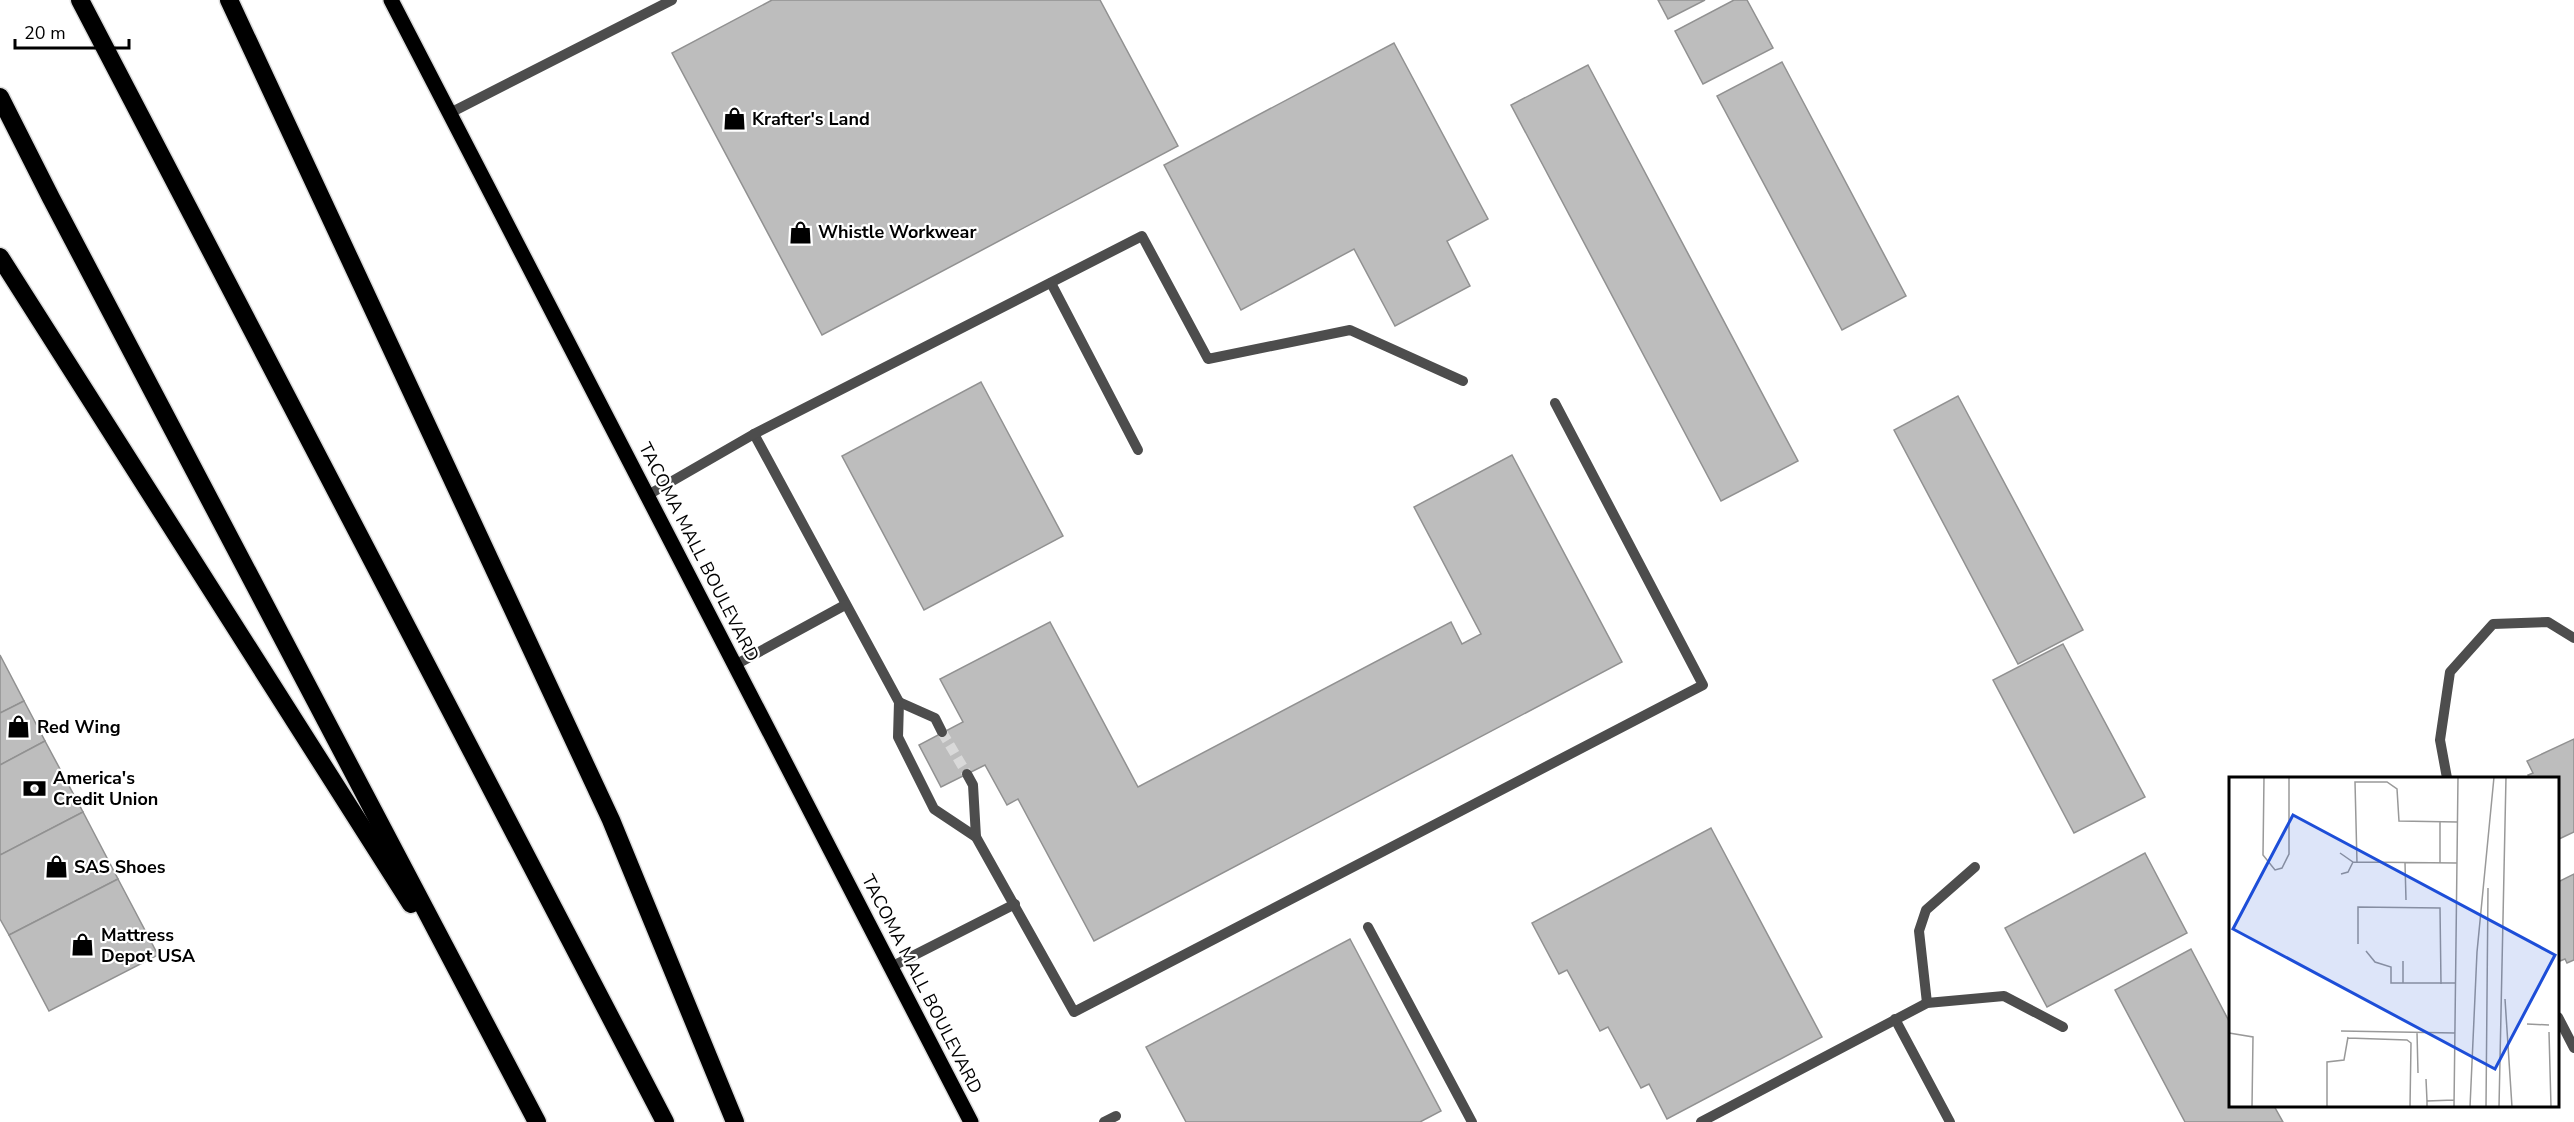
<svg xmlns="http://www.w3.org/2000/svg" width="2574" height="1122" font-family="'Nunito Sans',sans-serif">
<rect width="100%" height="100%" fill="#fff"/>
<g fill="#bdbdbd" stroke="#919191" stroke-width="1.5">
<polygon points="772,0 1100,0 1178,146 822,335 672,53"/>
<polygon points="1658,0 1705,0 1668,19"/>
<polygon points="1734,0 1747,0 1773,48 1703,84 1675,31"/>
<polygon points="1394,43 1488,219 1447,241 1470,286 1395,326 1354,249 1241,310 1164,165"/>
<polygon points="1782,62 1906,296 1842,330 1717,96"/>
<polygon points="1588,65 1798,461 1721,501 1511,105"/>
<polygon points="981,382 1063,536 924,610 842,456"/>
<polygon points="1958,396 2083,630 2018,664 1894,430"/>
<polygon points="1512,455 1622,662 1094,941 1018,799 1007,805 985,765 941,787 919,745 963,722 940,679 1050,622 1138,787 1451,622 1462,644 1481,634 1414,507"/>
<polygon points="2063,644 2145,797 2074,833 1993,680"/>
<polygon points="0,655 24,701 0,713"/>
<polygon points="24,701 45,741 0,765 0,713"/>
<polygon points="2574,739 2574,832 2559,839 2558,778 2530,778 2528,775 2533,773 2527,761"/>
<polygon points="45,741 83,812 0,855 0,765"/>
<polygon points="83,812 118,879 9,935 0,919 0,855"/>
<polygon points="1711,828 1822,1037 1667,1119 1649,1084 1641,1088 1608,1027 1600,1031 1567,970 1559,974 1532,923"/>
<polygon points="2145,853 2187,933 2047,1007 2005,928"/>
<polygon points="2574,874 2574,960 2567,963 2565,959 2560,961 2558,956 2558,882"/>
<polygon points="118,879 158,955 49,1011 9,935"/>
<polygon points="1350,939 1441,1111 1420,1122 1186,1122 1146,1047"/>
<polygon points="2191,949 2230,1023 2230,1106 2274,1106 2283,1122 2185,1122 2115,990"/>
</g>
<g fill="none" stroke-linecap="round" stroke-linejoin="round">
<polyline stroke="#d9d9d9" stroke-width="10" stroke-dasharray="10 5" stroke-linecap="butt" points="942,732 967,774"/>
<defs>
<polyline id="major" points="391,0 971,1122"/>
<g id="highway">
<polyline points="80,0 665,1122"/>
<polyline points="229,0 611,820 735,1122"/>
<polyline points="0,97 51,198 537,1122"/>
<polyline points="0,257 411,904"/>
</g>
</defs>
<use href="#major" stroke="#dbdbdb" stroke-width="18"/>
<use href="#highway" stroke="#dbdbdb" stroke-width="21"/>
<g stroke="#4d4d4d" stroke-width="10">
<polyline points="450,113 672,0"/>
<polyline points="1051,283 1138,450"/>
<polyline points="754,434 899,702 898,737 934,809 976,837 1074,1012 1703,685 1555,403"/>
<polyline points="648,495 754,434 1142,236 1208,359 1350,330 1463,381"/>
<polyline points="735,665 845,605"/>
<polyline points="899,702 935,718 942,732"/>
<polyline points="967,774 973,785 976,837"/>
<polyline points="2447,778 2440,740 2450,672 2493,624 2548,622 2574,638"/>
<polyline points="1368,927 1472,1122"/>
<polyline points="891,967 1015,904"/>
<polyline points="1927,1003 1919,931 1926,910 1975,867"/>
<polyline points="2558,1017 2574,1048"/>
<polyline points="1895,1019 1950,1122"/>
<polyline points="1104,1122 1116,1116"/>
<polyline points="1701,1122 1927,1003 2004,996 2063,1027"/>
</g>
<use href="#major" stroke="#000" stroke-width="15"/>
<use href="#highway" stroke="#000" stroke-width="18"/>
</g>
<defs>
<symbol id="shop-bare" viewBox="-9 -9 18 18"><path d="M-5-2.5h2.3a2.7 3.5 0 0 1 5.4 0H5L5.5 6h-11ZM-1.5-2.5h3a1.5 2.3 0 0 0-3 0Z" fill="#000" stroke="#fff" stroke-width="2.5" paint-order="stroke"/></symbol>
<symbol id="bank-bare" viewBox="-9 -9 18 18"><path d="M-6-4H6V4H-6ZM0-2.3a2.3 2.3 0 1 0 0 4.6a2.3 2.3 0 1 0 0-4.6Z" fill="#000" stroke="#fff" stroke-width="2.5" paint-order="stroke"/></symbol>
</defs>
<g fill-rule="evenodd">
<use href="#shop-bare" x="718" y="102" width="33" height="33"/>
<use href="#shop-bare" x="784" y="216" width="33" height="33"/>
<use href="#shop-bare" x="2" y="710" width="33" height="33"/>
<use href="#bank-bare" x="18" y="772" width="33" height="33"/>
<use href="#shop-bare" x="40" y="850" width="33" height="33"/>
<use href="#shop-bare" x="66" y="928" width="33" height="33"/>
</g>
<g text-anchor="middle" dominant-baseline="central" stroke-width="4.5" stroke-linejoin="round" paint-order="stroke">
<g font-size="18" font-weight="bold" fill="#000" stroke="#fff" text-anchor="start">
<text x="752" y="119">Krafter's Land</text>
<text x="818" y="232">Whistle Workwear</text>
<text x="37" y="727">Red Wing</text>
<text x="53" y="778">America's<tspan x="53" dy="21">Credit Union</tspan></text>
<text x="74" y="867">SAS Shoes</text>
<text x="101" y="935">Mattress<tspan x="101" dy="21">Depot USA</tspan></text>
</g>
<g font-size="18" fill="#000" stroke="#fff">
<text transform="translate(699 552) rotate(63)">TACOMA MALL BOULEVARD</text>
<text transform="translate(922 984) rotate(63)">TACOMA MALL BOULEVARD</text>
</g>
</g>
<g transform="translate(2229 777)">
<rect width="330" height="330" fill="#fff"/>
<path fill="none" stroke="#999" stroke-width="1.5" d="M 35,0 L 34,78 L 46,93 L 53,91 L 60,77 L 60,0M 111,76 L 124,85 L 228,86M 128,86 L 126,5 L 158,5 L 168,12 L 170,44 L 228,45M 176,86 L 177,123M 211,86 L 211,44M 112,97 L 119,95 L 124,85M 129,167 L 129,130 L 211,131 L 212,207M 137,174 L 146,185 L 162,190 L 162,206 L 226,206M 174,206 L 174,184M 276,222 L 283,330M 298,247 L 320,248M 112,254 L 226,256M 188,255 L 189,296M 320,255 L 322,330M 0,256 L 24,260 L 23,330M 119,261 L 178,263 L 182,266 L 181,330M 197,302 L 198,324M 98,330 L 98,285 L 115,283 L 119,260M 198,330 L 198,324 L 225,323M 225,330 L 229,0M 241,330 L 248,175 L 265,0M 257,330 L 259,111M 270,330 L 277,0"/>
<path fill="#1d4ed8" fill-opacity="0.15" stroke="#1d4ed8" stroke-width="3" d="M 64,38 L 326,178 L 266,292 L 4,152 Z"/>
<rect width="330" height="330" fill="none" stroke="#000" stroke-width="3"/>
</g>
<path d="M15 39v9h114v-9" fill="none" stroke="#000000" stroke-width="3"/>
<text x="24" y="39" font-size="18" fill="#000000" stroke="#ffffff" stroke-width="4.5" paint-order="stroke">20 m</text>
</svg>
